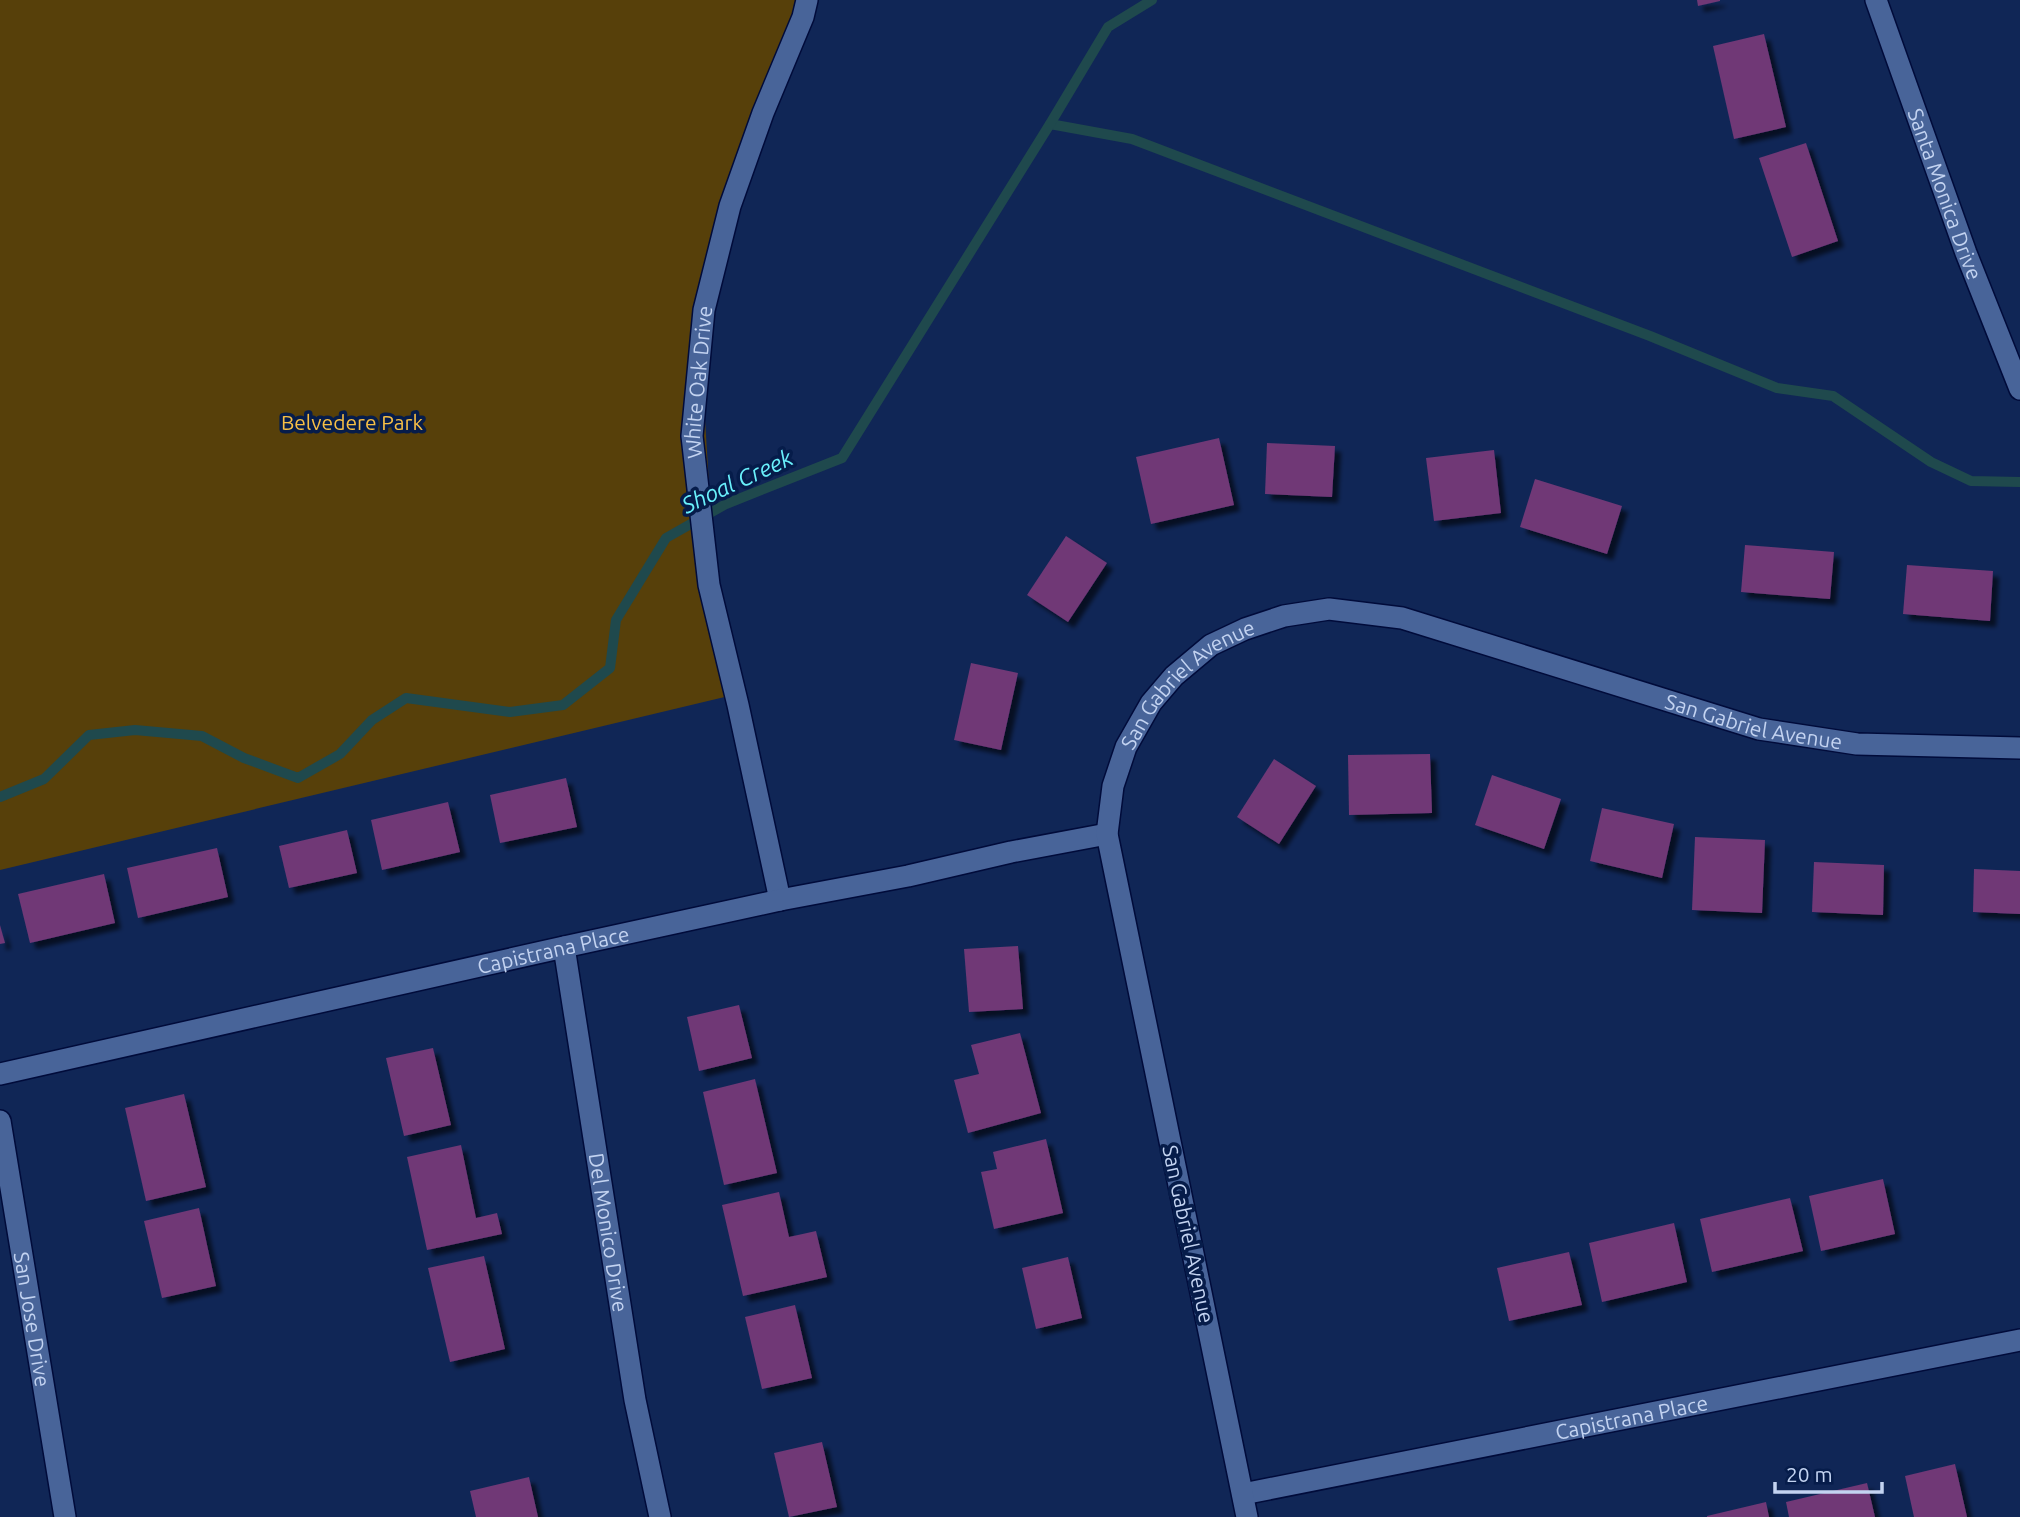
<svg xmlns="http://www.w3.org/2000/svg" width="2020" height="1517" font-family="Ubuntu,sans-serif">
<defs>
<filter id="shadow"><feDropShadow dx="6" dy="6" stdDeviation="2" flood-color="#0009"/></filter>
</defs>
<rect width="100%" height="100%" fill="#102656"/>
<polygon fill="#57400a" points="0,0 811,0 699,323 718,629 733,695 0,870"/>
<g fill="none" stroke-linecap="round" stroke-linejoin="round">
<g stroke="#1f494d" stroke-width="10">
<polyline points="1050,124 1132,139 1650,336 1777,388 1833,396 1931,462 1971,481 2020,482"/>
<polyline points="0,797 44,779 89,735 135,730 202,736 244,758 298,778 340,754 372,720 406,698 510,712 563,705 610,668 616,620 666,538 726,504 842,458 1050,124 1108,27 1152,0"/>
</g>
</g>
<g fill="#6f3876" filter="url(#shadow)">
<polygon points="1697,0 1720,0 1720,1 1698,6"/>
<polygon points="1764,34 1786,127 1734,139 1713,46"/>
<polygon points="1806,143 1838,241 1792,257 1759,158"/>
<polygon points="1219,438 1234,505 1151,524 1136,457"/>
<polygon points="1267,443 1335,446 1332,497 1265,494"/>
<polygon points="1494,450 1501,513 1434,521 1426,458"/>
<polygon points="1535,479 1622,506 1607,554 1520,527"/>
<polygon points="1066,536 1107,563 1068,622 1027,595"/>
<polygon points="1745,545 1834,552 1830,599 1741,592"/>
<polygon points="1907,565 1993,571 1990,621 1903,614"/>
<polygon points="971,663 1018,673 1001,750 954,740"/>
<polygon points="1430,754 1432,813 1349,815 1348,755"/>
<polygon points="1274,759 1316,786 1279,844 1237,817"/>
<polygon points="1492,775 1561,799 1544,849 1475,825"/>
<polygon points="566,778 577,827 500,843 490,795"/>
<polygon points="448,802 460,852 382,870 371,820"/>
<polygon points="1602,808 1674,824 1662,878 1590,861"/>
<polygon points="347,830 357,873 289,888 279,846"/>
<polygon points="1695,837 1765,840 1762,913 1692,910"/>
<polygon points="217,848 228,897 138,918 127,868"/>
<polygon points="1814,862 1884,865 1883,915 1812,912"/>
<polygon points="1974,869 2020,871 2020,914 1973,912"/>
<polygon points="104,874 115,923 30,943 18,894"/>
<polygon points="0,925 5,943 0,944"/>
<polygon points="1018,946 1023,1009 969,1012 964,949"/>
<polygon points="739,1005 752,1058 699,1071 687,1017"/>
<polygon points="1020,1033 1041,1113 968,1133 954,1080 979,1074 971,1045"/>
<polygon points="433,1048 451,1125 404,1136 386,1058"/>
<polygon points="755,1079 777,1173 724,1185 703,1092"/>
<polygon points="184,1094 206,1187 146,1201 125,1108"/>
<polygon points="1046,1139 1063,1213 994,1229 981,1172 997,1169 993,1152"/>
<polygon points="461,1145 476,1218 497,1213 502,1234 427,1250 407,1157"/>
<polygon points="1883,1179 1895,1234 1821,1251 1809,1196"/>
<polygon points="779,1192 789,1237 816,1231 827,1277 743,1296 722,1205"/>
<polygon points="1790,1198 1803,1251 1712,1272 1700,1219"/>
<polygon points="199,1208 216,1286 162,1298 144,1221"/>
<polygon points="1674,1223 1687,1282 1602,1302 1589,1243"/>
<polygon points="1569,1252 1582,1305 1509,1321 1497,1268"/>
<polygon points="484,1256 505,1349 450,1362 428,1268"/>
<polygon points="1068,1257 1082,1318 1036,1329 1022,1268"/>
<polygon points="795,1305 812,1378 762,1389 745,1317"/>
<polygon points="822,1442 837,1507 789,1517 774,1453"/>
<polygon points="1955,1464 1967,1517 1914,1517 1905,1476"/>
<polygon points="529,1477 538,1517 476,1517 470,1491"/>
<polygon points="1867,1483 1875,1517 1789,1517 1786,1502"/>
<polygon points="1766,1502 1769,1517 1707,1517 1707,1516"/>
</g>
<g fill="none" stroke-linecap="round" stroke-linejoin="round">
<defs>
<g id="minor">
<path id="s1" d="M 1876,0 L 1966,253 L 2020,389"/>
<path id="s2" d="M 780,900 L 738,705 L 709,585 L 692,436 L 704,310 L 730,206 L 763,113 L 803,17 L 807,0"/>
<path id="s3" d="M 564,947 L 635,1400 L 660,1517"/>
<path id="s4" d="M 0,1074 L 564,947 L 780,900 L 908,876 L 1011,852 L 1107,834"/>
<path id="s5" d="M 0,1121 L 65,1517"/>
<path id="s6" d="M 1243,1494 L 2020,1340"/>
<path id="s7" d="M 1247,1517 L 1107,834 L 1113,786 L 1126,747 L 1151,703 L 1174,676 L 1211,645 L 1245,629 L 1284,616 L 1329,609 L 1402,618 L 1759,729 L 1857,744 L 2020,748"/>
</g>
</defs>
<use href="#minor" stroke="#000b3a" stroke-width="24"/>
<use href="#minor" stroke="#486499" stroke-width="21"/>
</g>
<g text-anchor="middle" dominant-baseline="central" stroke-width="7" stroke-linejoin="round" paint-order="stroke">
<g font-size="21" fill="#c3d3f1" stroke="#061c4a">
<text stroke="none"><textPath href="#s1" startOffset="206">Santa Monica Drive</textPath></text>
<text stroke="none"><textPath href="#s2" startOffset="527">White Oak Drive</textPath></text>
<text stroke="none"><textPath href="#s7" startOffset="877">San Gabriel Avenue</textPath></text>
<text stroke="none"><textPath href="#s7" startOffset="1486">San Gabriel Avenue</textPath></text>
<text stroke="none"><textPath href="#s4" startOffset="567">Capistrana Place</textPath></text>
<text stroke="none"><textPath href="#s3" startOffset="289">Del Monico Drive</textPath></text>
<text transform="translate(1189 1234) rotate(78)">San Gabriel Avenue</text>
<text stroke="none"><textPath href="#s5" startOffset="201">San Jose Drive</textPath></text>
<text stroke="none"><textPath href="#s6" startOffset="396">Capistrana Place</textPath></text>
</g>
<g font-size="21" fill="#f7bf46" stroke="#061c4a">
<text x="352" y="422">Belvedere Park</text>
</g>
<g font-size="23" font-style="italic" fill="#6af1fc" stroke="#061c4a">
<text transform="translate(737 481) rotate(-25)">Shoal Creek</text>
</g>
</g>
<path d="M1775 1482v10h107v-10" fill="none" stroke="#c3d3f1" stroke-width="3.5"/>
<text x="1786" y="1482" font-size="21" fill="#c3d3f1" stroke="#061c4a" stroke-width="5" paint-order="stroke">20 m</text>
</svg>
